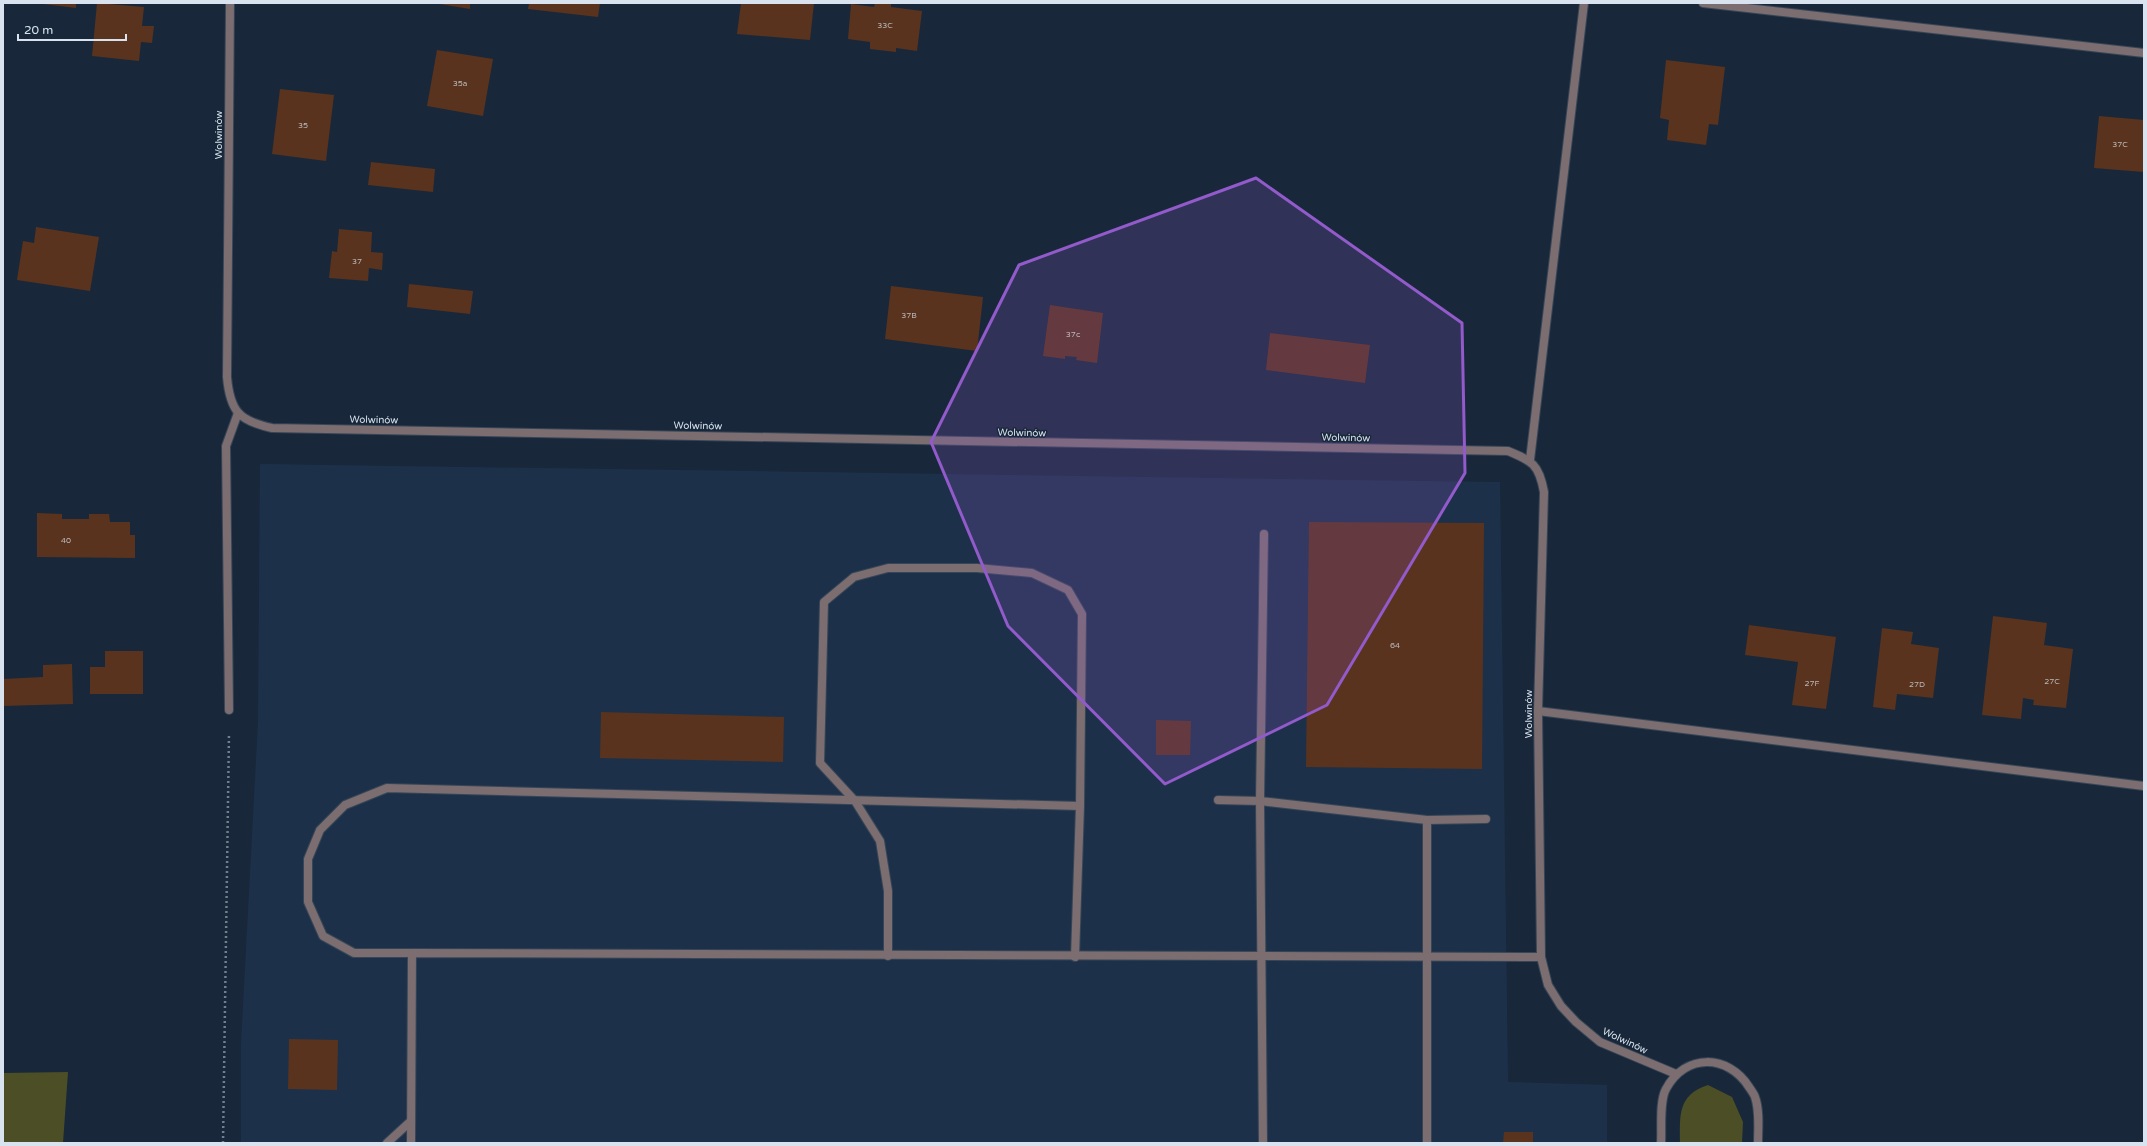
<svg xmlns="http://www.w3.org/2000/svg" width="2147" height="1146" font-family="'Varela Round',sans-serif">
<rect width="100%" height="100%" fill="#18283a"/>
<polygon fill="#1c3149" points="260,464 1500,482 1508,1082 1607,1085 1607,1143 241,1143 241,1044 258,723"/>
<g fill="#4c4e26">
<polygon points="68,1072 63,1143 3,1143 3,1073"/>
<path d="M 1708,1085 L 1732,1097 L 1743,1122 L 1742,1143 L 1680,1143 C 1680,1116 1677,1095 1708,1085 Z"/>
</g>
<g fill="#59331d">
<polygon points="35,3 76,3 76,8"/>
<polygon points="97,3 144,7 142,26 154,26 152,43 141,42 139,61 92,56"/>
<polygon points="433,3 470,3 470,9"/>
<polygon points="529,3 600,3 598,17 528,9"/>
<polygon points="741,3 814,3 810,40 737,34"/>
<polygon points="875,3 891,3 891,7 922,11 917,51 896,48 896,52 870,49 870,42 848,39 851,4 874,7"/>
<polygon points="437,50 493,59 483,116 427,106"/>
<polygon points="1666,60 1725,67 1718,125 1709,124 1706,145 1667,140 1669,120 1660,118"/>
<polygon points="280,89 334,95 326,161 272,154"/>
<polygon points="2099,116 2144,120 2144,172 2094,168"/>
<polygon points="371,162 435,169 433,192 368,185"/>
<polygon points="36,227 99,237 90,291 17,280 23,241 34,243"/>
<polygon points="339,229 372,232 371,252 383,253 382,270 369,268 368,281 329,278 332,251 337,252"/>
<polygon points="409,284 473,291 470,314 407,307"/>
<polygon points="891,286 983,297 977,351 885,339"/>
<polygon points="1050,305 1103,313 1097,363 1076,360 1077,357 1065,356 1065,359 1043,356"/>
<polygon points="1270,333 1370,345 1365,383 1266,370"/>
<polygon points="37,513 62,514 62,519 89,519 89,514 109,514 110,522 130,522 130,535 135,535 135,558 37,557"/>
<polygon points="1309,522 1484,523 1482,769 1306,767"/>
<polygon points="1993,616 2047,623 2044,645 2073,649 2066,708 2033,705 2034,700 2023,698 2021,719 1982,715"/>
<polygon points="1749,625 1836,637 1826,709 1792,705 1798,662 1745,655"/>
<polygon points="1882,628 1913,632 1911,644 1939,648 1933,698 1897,694 1895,710 1873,707"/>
<polygon points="105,651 143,651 143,694 90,694 90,667 105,667"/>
<polygon points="72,664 73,704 3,706 3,679 43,677 43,665"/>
<polygon points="601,712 784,717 783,762 600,758"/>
<polygon points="1156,720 1191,721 1190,755 1156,755"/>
<polygon points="289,1039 338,1040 337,1090 288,1089"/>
<polygon points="1504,1132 1533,1132 1533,1143 1503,1143"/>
</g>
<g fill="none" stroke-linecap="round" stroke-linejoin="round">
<defs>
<g id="lane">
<polyline points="1538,711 2144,786"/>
<polyline points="1218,800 1260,801 1427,820 1486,819"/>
<polyline points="412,953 354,953 323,936 308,902 308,859 320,830 345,805 387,788 1080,806"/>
<polyline points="888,956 888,891 880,841 855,801 820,763 824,602 854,577 888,568 977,568 1032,573 1068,590 1082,614 1080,806 1075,957"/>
<polyline points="1263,1143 1260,801 1264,534"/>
<polyline points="1427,1143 1427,820"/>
</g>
<g id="street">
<path d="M 230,3 L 227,377 C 230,411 239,421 272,428 L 1508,451 C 1532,461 1539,464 1544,492 L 1538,711 L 1541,957 L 1548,985 L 1561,1006 L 1576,1022 L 1600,1042 L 1676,1074"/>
<polyline points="1703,3 2144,53"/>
<polyline points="1530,460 1584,3"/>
<polyline points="229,710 226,446 238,413"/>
<polyline points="387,1143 411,1121"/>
<polyline points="411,1143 412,953 1541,957"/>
<path d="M 1661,1143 C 1662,1129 1659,1101 1666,1089 C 1685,1053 1728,1054 1749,1087 C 1751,1090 1754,1094 1755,1097 C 1760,1111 1758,1129 1758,1143"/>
</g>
</defs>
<use href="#lane" stroke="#374657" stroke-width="10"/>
<use href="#street" stroke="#374657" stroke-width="10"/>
<polyline stroke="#727f8f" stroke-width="2.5" stroke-dasharray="2 3" stroke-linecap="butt" points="223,1143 229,733"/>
<use href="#lane" stroke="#7b6d70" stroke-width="8"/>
<use href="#street" stroke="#7b6d70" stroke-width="8"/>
</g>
<path fill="#925acb" fill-opacity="0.2" stroke="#925acb" stroke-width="3" stroke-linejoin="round" d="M 1256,178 L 1462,323 L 1465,473 L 1327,705 L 1165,784 L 1008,626 L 931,442 L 1019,265 Z"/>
<g text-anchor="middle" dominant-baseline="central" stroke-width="3" stroke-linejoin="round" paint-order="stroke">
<g font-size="8" fill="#b9b7ba">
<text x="885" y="25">33C</text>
<text x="460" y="83">35a</text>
<text x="303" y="125">35</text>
<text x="2120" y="144">37C</text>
<text x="357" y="261">37</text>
<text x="909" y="315">37B</text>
<text x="1073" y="334">37c</text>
<text x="66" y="540">40</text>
<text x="1395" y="645">64</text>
<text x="2052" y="681">27C</text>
<text x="1812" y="683">27F</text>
<text x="1917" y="684">27D</text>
</g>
<g font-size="10" fill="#d9e3ef" stroke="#18283a">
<text transform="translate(219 135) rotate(-90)">Wolwinów</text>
<text transform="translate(374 420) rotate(1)">Wolwinów</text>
<text transform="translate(698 426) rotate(1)">Wolwinów</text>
<text transform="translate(1022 433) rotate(1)">Wolwinów</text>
<text transform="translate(1346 438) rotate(1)">Wolwinów</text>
<text transform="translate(1529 714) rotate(-90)">Wolwinów</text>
<text transform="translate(1625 1041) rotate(25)">Wolwinów</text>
</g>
</g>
<rect width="2147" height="1146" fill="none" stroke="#d9e3ef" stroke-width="8"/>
<path d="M18 34v6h108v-6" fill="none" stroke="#d9e3ef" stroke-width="2"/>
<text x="24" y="34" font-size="12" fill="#d9e3ef" stroke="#18283a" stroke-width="3" paint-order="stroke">20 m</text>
</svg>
